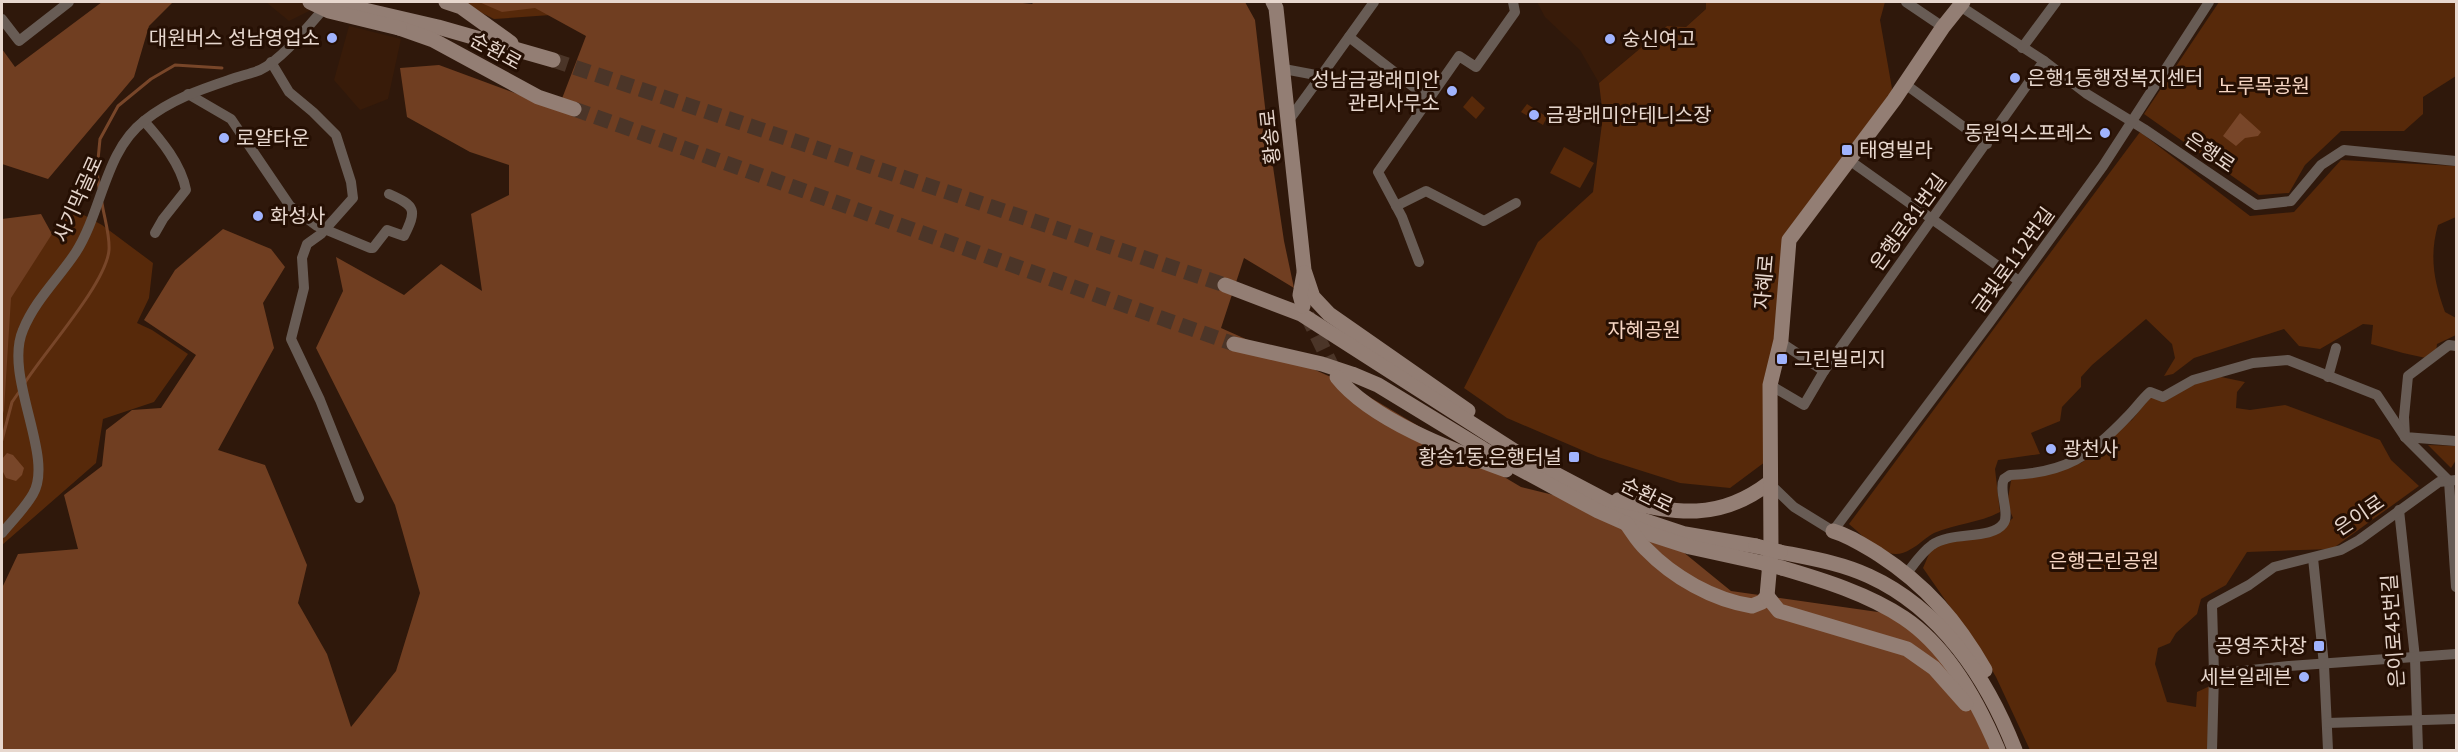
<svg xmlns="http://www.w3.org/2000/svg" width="2458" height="752" font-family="'PT Sans','Noto Sans KR',sans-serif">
<rect width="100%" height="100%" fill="#2f180b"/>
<g fill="#381b09">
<polygon points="266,2 327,2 289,21"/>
<polygon points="1537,2 1706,2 1706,9 1686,27 1667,26 1599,83 1580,50 1545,17"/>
<polygon points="349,26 401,39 388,99 360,110 334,80"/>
</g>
<g fill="#57290a">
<polygon points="460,2 736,2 494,19"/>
<polygon points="1706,2 1885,2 1880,20 1894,100 1789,240 1769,459 1730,488 1680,483 1598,457 1507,418 1464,388 1538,242 1593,192 1603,116 1599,83 1667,26 1686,27 1706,9"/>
<polygon points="2219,2 2456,2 2456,76 2423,97 2423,114 2404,131 2341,131 2305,165 2289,193 2259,195 2144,114"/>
<polygon points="1472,96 1485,108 1476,119 1463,107"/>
<polygon points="1527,104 1547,117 1543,125 1521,112"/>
<path d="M 2140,132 L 2250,216 L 2294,212 L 2341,160 L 2456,166 L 2456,217 L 2438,225 C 2429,256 2434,282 2445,312 L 2456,318 L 2456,335 L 2437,344 L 2435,360 L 2403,353 L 2371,344 L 2373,325 L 2363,324 L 2320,349 L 2299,346 L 2284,329 L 2194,358 L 2173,374 L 2164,376 L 2175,358 L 2172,344 L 2146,319 L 2092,365 L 2081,377 L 2081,387 L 2062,407 L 2060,421 L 2031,433 L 2040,454 L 1998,460 L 1995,469 L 2000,512 C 1979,523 1955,524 1934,533 C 1926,537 1919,545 1911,549 C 1887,565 1866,538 1849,524 Z"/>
<polygon points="1564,147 1594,163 1580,188 1550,173"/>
<polygon points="71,208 102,225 153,263 149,298 137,323 152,330 188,354 154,402 103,419 96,463 2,545 2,290"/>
<polygon points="2202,373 2245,382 2237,392 2236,408 2250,410 2285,405 2380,440 2391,460 2419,486 2332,549 2247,552 2226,585 2201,599 2197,614 2176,633 2170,643 2158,648 2155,664 2167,702 2196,707 2197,692 2210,686 2210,750 2030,750 1996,677 1982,653 1923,568 1932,547 2003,527 2013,518 2007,504 2012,475 2049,467 2081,463 2097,451 2103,440 2132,420 2156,390 2165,395"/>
<polygon points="2428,445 2456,446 2456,460 2451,468"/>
</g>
<g fill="#703e21">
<polygon points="102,2 173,2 149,26 134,77 48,179 2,164 2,49 15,67"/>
<polygon points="479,2 1013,2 1032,4 1034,2 1245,2 1255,20 1268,133 1284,241 1294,288 1244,258 1221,328 1351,386 1521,487 1639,516 1731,591 1885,613 1933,643 1972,688 1991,750 2,750 2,588 18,554 78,549 64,495 102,466 106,430 132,410 161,408 196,355 144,320 175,270 223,229 271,249 285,267 263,303 274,348 218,450 265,465 307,565 298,603 327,654 351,727 396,671 420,593 395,505 316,348 343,291 336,257 404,295 441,264 482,291 471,214 509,195 509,165 470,152 407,117 400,68 439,65 558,109 586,36 535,8 502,12"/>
<polygon points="41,214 52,234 11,298 4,410 2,417 2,219"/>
</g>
<g fill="#784629">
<polygon points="2240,113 2261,132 2258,136 2245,138 2236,146 2223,136"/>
<polygon points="7,453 13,455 24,468 22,475 16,481 6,478 2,470 2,459"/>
</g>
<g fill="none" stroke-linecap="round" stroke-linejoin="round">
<g stroke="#784629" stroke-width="3">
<polyline points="99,188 97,170 100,139 118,106 151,79 175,65 222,68"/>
<path d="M 24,384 C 44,352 106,284 109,250 C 110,235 104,217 102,203"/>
<polyline points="2,440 12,402 19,392"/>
</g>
<g stroke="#4b3528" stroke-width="15" stroke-dasharray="15 8" stroke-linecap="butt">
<polyline points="553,60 1225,285"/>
<polyline points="574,109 1234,344"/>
<polyline points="1307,315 1337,377"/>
</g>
<g stroke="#685c55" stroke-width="10">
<polyline points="1906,2 1943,27"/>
<polyline points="1960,6 2044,61 2087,94 2144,129 2256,205 2291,201 2321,165 2344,150 2456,161"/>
<polyline points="2,19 19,41 69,2"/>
<polyline points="1349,37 1428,98"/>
<polyline points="2022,48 2056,2"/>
<polyline points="271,62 289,92 313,112 336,135 351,182 353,198 321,234 307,244 302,258 304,288 291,339 320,400 359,498"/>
<polyline points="1284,69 1321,76 1374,2"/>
<polyline points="1905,84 1987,144"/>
<path d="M 188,94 L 231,119 L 290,206 L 317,226 L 370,248 L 373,248 L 387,230 L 404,236 C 417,210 416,206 389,194"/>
<polyline points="1289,120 1321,76"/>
<path d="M 144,121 C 161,140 181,164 186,190 L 163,219 L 155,233"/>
<polyline points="1849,160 2019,281"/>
<polyline points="1396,206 1426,191 1484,221 1516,203"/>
<polyline points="1419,262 1402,217 1378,172 1459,56 1476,67 1515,12 1513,2"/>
<polyline points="1781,340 1783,344 1824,371"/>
<polyline points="2456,346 2449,345 2408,376 2404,417 2405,437 2456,441"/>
<polyline points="2328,377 2336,348"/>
<polyline points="1770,385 1804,405 1824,371 2044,61"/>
<polyline points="2449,481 2456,587"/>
<polyline points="1769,483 1794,507 1833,531 1989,323 2103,166 2209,2"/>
<polyline points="2399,510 2415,658 2418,750"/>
<path d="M 2,533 C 12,521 25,508 33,494 C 55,457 3,376 23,330 C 35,300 59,278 76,252 C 102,211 105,151 144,121 C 170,100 199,90 229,80 C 239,76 250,74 260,70 C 283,59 310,24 328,4"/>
<polyline points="2313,558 2324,665 2328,750"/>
<path d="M 1907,573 C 1914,564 1922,552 1932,545 C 1950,531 1991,540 2003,524 C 2011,515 1998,491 2004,479 L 2010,475 C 2066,473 2090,456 2128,416 C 2136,408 2142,399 2150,392 L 2163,397 L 2193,380 L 2253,363 L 2288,360 L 2377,395 L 2405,437 L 2449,481"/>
<polyline points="2214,674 2212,605 2249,585 2274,567 2341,550 2359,540 2439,482 2456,480"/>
<polyline points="2327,723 2456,719"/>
<polyline points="2212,750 2214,674 2289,666 2456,654"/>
</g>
<g stroke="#937e74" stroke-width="15">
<polyline points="330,2 438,27 553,60"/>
<polyline points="446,2 461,7 511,43"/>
<polyline points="1273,2 1276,8 1304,270 1313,297 1329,314 1468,411"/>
<polyline points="399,28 433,40 538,97 574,109"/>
<polyline points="1225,285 1301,314 1527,459 1643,520 1685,534 1756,546"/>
<polyline points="1303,306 1300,295 1304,273"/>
<polyline points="1234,344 1322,364 1352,374 1378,385 1483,449 1598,511 1650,534 1690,547 1763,563"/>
<path d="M 1337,377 C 1371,420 1454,451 1506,470"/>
<path d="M 1618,500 C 1677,513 1718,522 1769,483"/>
<path d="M 1626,523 C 1632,531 1638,542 1646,549 C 1673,577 1713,600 1752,606 L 1762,602 L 1767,596 L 1771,551 L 1770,385 L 1781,340 L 1789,240 L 1894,100 L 1943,27 L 1963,2"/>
<path d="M 1833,531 C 1850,536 1863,545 1878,554 C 1926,585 1957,621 1985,670"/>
<path d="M 1780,552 C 1810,558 1841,563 1869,576 C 1941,609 1987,678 2015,750"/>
<path d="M 1782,568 C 1823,580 1868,594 1904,618 C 1949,648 1978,702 1998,750"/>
<polyline points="1767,596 1779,611 1907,649 1934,668 1966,704"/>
</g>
<g stroke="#937e74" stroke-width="15">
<polyline points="310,2 329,11 399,28"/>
<polyline points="1756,546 1780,552"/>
<polyline points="1763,563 1782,568"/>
</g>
</g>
<g fill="#a0b3fd" stroke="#250f03" stroke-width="2">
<circle cx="332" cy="38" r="6"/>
<circle cx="1610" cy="39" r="6"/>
<circle cx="2015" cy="78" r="6"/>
<circle cx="1452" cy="91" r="6"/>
<circle cx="1534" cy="115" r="6"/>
<circle cx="2105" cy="133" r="6"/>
<circle cx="224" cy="138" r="6"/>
<rect x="1841" y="144" width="12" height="12" rx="3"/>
<circle cx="258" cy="216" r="6"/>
<rect x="1776" y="353" width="12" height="12" rx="3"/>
<circle cx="2051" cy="449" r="6"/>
<rect x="1568" y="451" width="12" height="12" rx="3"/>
<rect x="2313" y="640" width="12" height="12" rx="3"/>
<circle cx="2304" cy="677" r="6"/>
</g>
<g text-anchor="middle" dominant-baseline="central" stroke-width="6" stroke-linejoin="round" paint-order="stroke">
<g font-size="20" fill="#e7d7ce" stroke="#250f03" text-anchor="start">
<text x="320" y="38" text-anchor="end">대원버스 성남영업소</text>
<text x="1622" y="39">숭신여고</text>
<text x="2027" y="78">은행1동행정복지센터</text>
<text x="1440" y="80" text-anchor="end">성남금광래미안<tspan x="1440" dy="23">관리사무소</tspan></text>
<text x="1546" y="115">금광래미안테니스장</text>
<text x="2093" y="133" text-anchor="end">동원익스프레스</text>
<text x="236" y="138">로얄타운</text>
<text x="1859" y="150">태영빌라</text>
<text x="270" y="216">화성사</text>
<text x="1794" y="359">그린빌리지</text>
<text x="2063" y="449">광천사</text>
<text x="1562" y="457" text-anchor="end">황송1동.은행터널</text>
<text x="2307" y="646" text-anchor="end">공영주차장</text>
<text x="2292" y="677" text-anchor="end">세븐일레븐</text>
</g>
<g font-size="20" fill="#e7d7ce" stroke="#250f03">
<text transform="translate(496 51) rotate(29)">순환로</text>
<text transform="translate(1270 137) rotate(-96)">황송로</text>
<text transform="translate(2210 152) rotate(34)">은행로</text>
<text transform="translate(78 199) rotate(-66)">사기막골로</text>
<text transform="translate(1908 222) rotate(-54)">은행로81번길</text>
<text transform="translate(2013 260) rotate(-54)">금빛로112번길</text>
<text transform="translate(1764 282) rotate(-85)">자혜로</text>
<text transform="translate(1647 495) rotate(26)">순환로</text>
<text transform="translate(2359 515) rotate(-34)">은이로</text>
<text transform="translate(2393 631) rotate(-94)">은이로45번길</text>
</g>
<g font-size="20" fill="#f7d6c4" stroke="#250f03">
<text x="2264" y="86">노루목공원</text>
<text x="1644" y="330">자혜공원</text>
<text x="2104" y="561">은행근린공원</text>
</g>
</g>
<rect width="2458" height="752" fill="none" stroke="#e7d7ce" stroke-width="6"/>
</svg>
